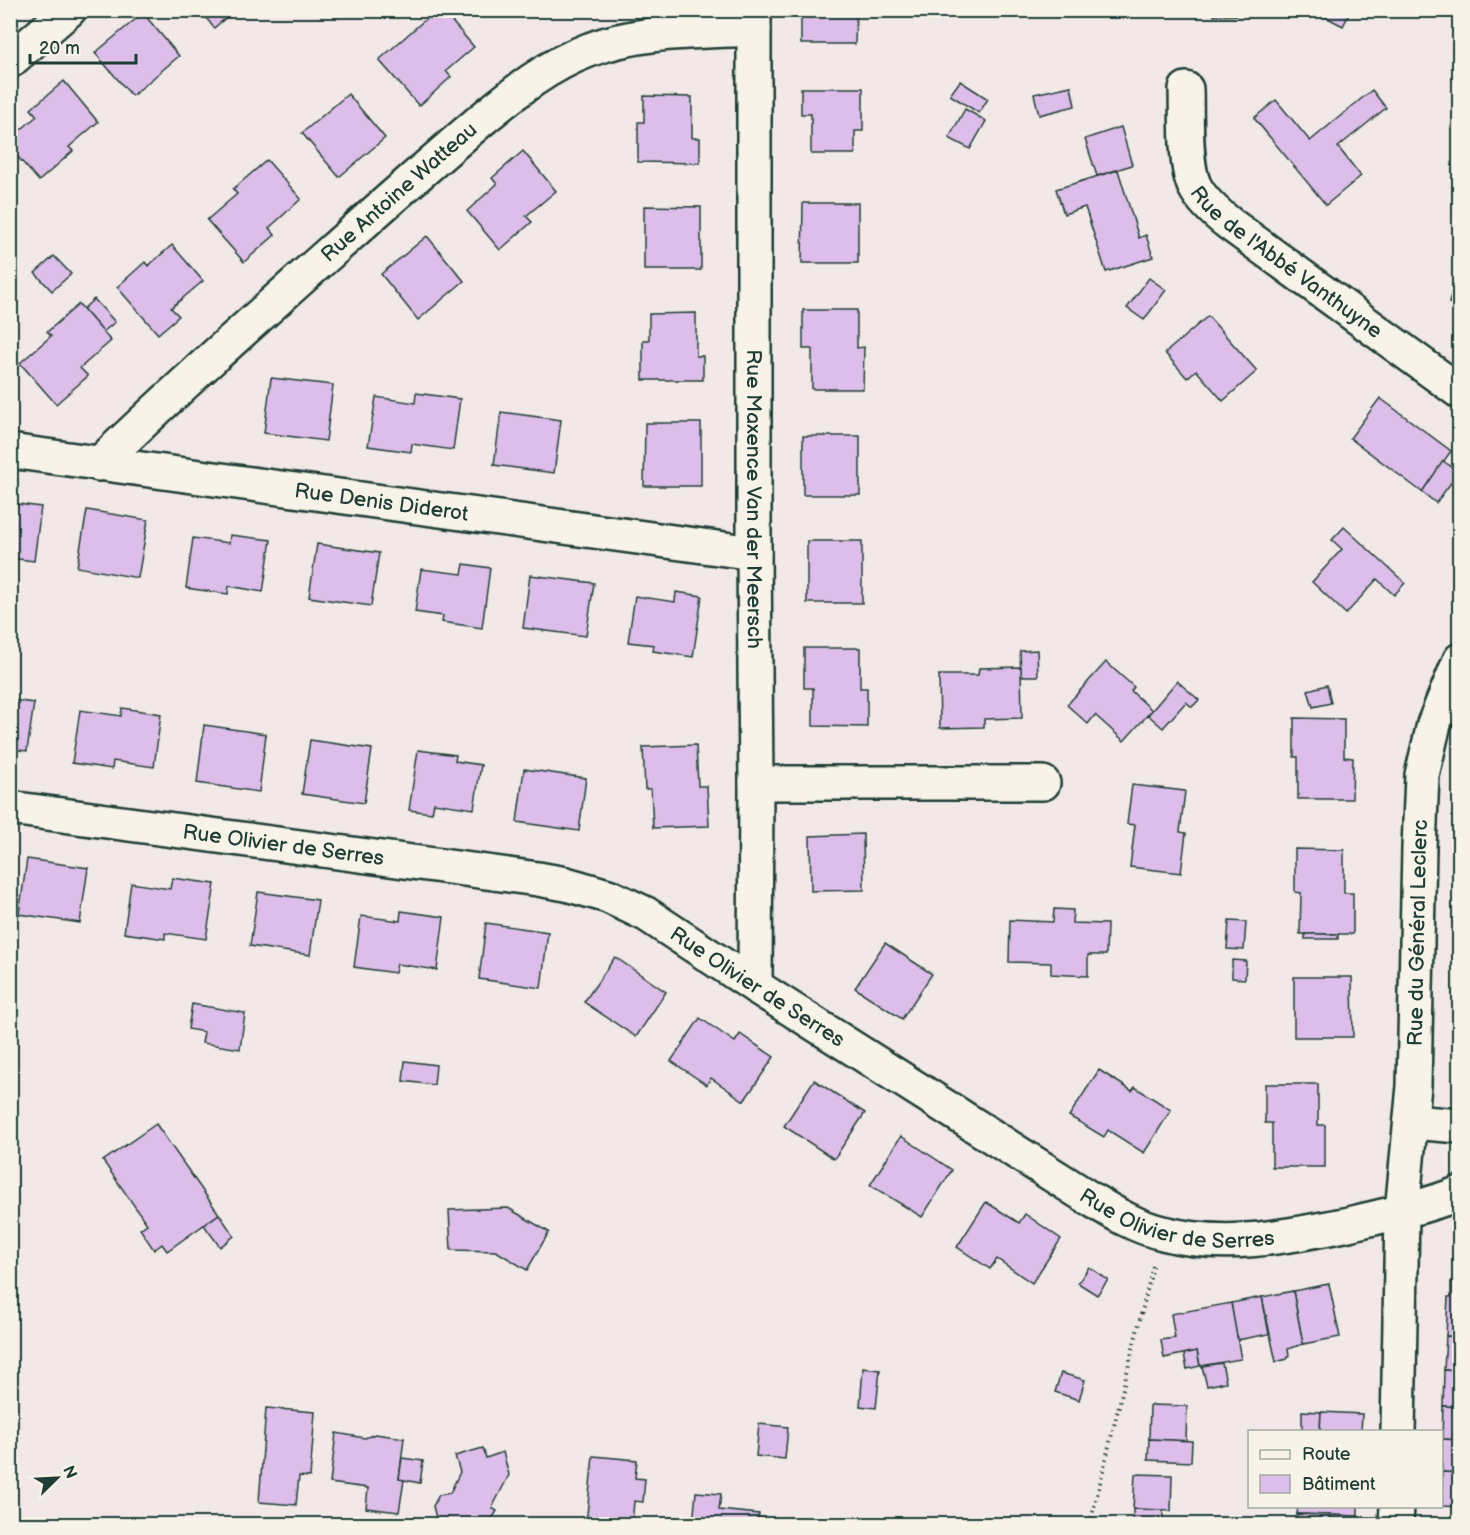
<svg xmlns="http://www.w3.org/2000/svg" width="1470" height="1535" font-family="'Balsamiq Sans',sans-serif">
<rect width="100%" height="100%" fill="#f2e8e8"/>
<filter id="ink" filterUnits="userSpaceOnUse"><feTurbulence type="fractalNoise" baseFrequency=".0167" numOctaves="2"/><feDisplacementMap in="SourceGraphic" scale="12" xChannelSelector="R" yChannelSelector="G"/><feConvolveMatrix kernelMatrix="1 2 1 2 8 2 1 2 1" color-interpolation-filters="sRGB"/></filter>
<g filter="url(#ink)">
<g fill="#ddbde9" stroke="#1f3d34" stroke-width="1.5">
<polygon points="200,10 235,10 214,28"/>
<polygon points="436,10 442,10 474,47 446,71 451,77 419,106 379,60"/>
<polygon points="801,10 856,10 855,44 801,44"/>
<polygon points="1214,10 1245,10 1245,15 1214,16"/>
<polygon points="1312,10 1351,10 1343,26"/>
<polygon points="143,13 179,56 132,96 95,53"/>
<polygon points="64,81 98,122 69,147 73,151 39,181 10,148 10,139 37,116 31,109"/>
<polygon points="960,81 988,99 979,113 950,95"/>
<polygon points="1071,86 1075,106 1039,115 1034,94"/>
<polygon points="801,88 863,88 863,131 855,131 855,154 811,154 811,114 801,114"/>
<polygon points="1372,90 1386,108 1338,147 1361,176 1326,205 1254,118 1276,100 1310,141"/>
<polygon points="348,94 385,138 339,177 302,133"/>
<polygon points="644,96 692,97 692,138 700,138 700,163 638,162 638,122 644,122"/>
<polygon points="965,109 986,121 970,149 949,138"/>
<polygon points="1121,127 1132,165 1097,176 1085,139"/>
<polygon points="523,151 556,191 526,216 532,222 500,250 467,211 497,184 492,178"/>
<polygon points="267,160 301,199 269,228 275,235 244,262 207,220 237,194 233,189"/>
<polygon points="1118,170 1139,238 1146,235 1153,257 1106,272 1085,207 1064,214 1056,189"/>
<polygon points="803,203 858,203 858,263 802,263"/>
<polygon points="644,206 701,207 701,270 644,270"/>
<polygon points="427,236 464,281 418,320 381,274"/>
<polygon points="172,245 203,281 171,308 179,316 158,334 117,287 145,262 148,266"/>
<polygon points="54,256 71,274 52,291 35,273"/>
<polygon points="1460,261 1460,306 1449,303"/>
<polygon points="1149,278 1166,290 1144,320 1127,308"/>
<polygon points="94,299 115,322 103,332 83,309"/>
<polygon points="79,304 111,341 80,368 88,376 56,404 20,363 51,336 47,332"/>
<polygon points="803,310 857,310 857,348 864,347 863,389 812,389 812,349 803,349"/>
<polygon points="696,313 696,356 703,356 703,380 643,380 643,340 649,340 649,314"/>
<polygon points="1208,316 1257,371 1223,401 1196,370 1187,378 1165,353"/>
<polygon points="271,378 333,385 326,441 264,433"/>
<polygon points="416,393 460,399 453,450 412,444 411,452 368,446 376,397 415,403"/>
<polygon points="1380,398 1451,451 1422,492 1350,438"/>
<polygon points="501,412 561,420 554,473 494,465"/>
<polygon points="645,423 701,423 701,486 644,486"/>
<rect x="803" y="436" width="57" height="59"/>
<polygon points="1443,461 1459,472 1436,503 1422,492"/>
<polygon points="10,503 41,507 34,561 10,558"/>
<polygon points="87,510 148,520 138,578 77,567"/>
<polygon points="1344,527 1405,583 1394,595 1377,579 1346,614 1312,582 1342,549 1332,540"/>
<polygon points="230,535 271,540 263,592 229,586 228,594 186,588 193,538 229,543"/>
<rect x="807" y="541" width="55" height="62"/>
<polygon points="317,544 379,553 371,606 309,597"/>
<polygon points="464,564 490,568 482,628 442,622 443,616 415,612 421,569 462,574"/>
<polygon points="530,575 594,583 586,636 523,628"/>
<polygon points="676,592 702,596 693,657 653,651 654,645 628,642 635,596 675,602"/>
<polygon points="804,648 860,648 860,688 867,688 867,727 813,726 813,688 804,688"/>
<polygon points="1037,650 1038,676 1021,676 1020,651"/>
<polygon points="1106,662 1134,687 1131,691 1152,710 1124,741 1095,715 1088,724 1067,705"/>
<polygon points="1021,667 1022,718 984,719 984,727 940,728 939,675 978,675 979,668"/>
<polygon points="1177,681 1199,700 1192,707 1186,702 1163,728 1148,715"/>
<polygon points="1327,685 1331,703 1313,707 1308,690"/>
<polygon points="10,693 12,694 11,700 34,703 27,751 10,749"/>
<polygon points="122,708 161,714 154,767 113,761 112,769 72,763 80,710 121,716"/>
<polygon points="1294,718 1344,719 1344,757 1353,758 1352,799 1298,799 1298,757 1294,757"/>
<polygon points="204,725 266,734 259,792 197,783"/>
<polygon points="310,740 372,749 364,803 302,794"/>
<polygon points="696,745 698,786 707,786 709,826 653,828 651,789 645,789 643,747"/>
<polygon points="418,750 456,755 455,761 481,765 474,809 434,803 432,813 409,810"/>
<polygon points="524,769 586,778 579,831 517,822"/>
<polygon points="1132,785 1185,791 1180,832 1186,833 1181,873 1130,867 1135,825 1127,824"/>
<polygon points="863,834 864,890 811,891 810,836"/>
<polygon points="1295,849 1344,850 1344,893 1353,893 1353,934 1300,934 1301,893 1295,892"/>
<polygon points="27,859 88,868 80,923 19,914"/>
<polygon points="172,878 215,884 206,939 165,933 165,939 124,933 131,883 170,889"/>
<polygon points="258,892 318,900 310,955 250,946"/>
<polygon points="1054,909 1073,910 1072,923 1107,924 1106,955 1088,955 1088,976 1051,974 1051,963 1009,962 1010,920 1053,922"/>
<polygon points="401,911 444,917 437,970 397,964 395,973 354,967 361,916 400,921"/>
<polygon points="1229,921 1246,922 1244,950 1227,949"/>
<polygon points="486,923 548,932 541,988 479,979"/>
<rect x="1305" y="934" width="33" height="5"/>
<polygon points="885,943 932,974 902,1019 855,988"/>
<polygon points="615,957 666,992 636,1037 584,1002"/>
<polygon points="1232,960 1246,961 1245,979 1232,978"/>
<polygon points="1294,977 1352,977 1353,1037 1294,1037"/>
<polygon points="192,1004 245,1013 240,1049 202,1043 204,1032 188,1029"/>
<polygon points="700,1018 735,1042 740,1034 774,1057 744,1101 711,1078 707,1085 671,1061"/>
<polygon points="405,1061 436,1065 434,1085 403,1081"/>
<polygon points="1099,1070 1132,1091 1135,1087 1171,1110 1144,1153 1108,1130 1104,1137 1069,1116"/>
<polygon points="814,1080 865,1113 834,1159 784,1126"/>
<polygon points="1265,1084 1318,1084 1318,1125 1325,1125 1325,1167 1272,1167 1272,1123 1265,1123"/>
<polygon points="156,1124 219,1214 167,1251 162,1244 154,1250 140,1229 147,1224 103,1161"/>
<polygon points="901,1136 952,1170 922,1217 870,1185"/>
<polygon points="986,1202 1019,1223 1025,1214 1061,1239 1032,1283 997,1259 990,1269 957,1247"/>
<polygon points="508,1208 549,1232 527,1270 496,1251 451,1250 449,1210"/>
<polygon points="219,1214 234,1236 220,1247 204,1225"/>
<polygon points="1089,1267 1108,1280 1097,1295 1078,1283"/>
<polygon points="1451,1282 1460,1282 1460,1337 1446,1336 1448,1297 1451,1297"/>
<polygon points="1329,1284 1340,1337 1303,1344 1293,1291"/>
<polygon points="1293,1291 1303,1344 1288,1349 1289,1356 1287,1359 1276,1362 1262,1297"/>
<polygon points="1262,1297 1269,1334 1237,1340 1231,1303"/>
<polygon points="1231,1303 1241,1359 1200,1366 1197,1351 1164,1358 1161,1340 1175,1338 1171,1314"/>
<polygon points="1446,1336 1460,1337 1460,1371 1444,1370"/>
<polygon points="1197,1351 1200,1366 1187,1369 1184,1354"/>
<polygon points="1222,1363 1226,1382 1207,1386 1202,1366"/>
<polygon points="863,1368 880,1370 876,1408 860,1406"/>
<polygon points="1444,1370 1460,1371 1460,1407 1443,1406"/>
<polygon points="1061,1373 1085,1380 1079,1400 1055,1392"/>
<polygon points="1150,1405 1187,1406 1186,1441 1149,1439"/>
<polygon points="1443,1406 1460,1407 1460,1440 1442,1439"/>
<polygon points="266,1408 315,1412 310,1477 299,1476 296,1505 259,1502"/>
<polygon points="1302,1411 1321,1412 1320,1432 1302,1432"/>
<polygon points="1321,1412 1362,1414 1361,1432 1320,1432"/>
<polygon points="759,1424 788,1427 785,1459 756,1456"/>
<polygon points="336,1433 365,1438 375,1434 404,1438 399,1479 404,1480 399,1512 366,1508 368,1488 330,1483"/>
<polygon points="1149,1439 1192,1441 1191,1462 1148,1460"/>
<polygon points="1442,1439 1460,1440 1460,1473 1442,1472"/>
<polygon points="483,1448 486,1458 503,1452 509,1475 492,1508 497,1511 489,1524 432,1523 436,1518 433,1506 439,1495 450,1493 460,1472 455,1456"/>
<polygon points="593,1456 637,1460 635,1478 645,1479 643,1502 634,1501 632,1524 586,1524"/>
<polygon points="402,1458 423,1461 420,1483 399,1479"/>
<polygon points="1442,1472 1460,1473 1460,1507 1442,1506"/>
<polygon points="1135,1474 1172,1475 1171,1511 1133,1509"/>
<polygon points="696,1492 721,1494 719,1510 759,1514 758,1518 763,1518 763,1524 693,1524"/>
<polygon points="1298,1506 1358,1506 1358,1516 1297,1514"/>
<polygon points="1133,1509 1163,1510 1163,1524 1133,1524"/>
<polygon points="1297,1514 1358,1516 1358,1524 1297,1524"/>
</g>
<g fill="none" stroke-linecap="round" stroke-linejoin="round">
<defs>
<g id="minor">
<path id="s1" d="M 754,10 L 754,553 L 756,783 L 755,986"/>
<polyline points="10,61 69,10"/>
<path id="s2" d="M 1186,89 C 1187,114 1184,166 1195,187 C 1203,202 1217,214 1230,224 L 1460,392"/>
<path id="s3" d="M 10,451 L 754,553"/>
<path id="s4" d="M 99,464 C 190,376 286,292 380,208 C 413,179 446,150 480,121 C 514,93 546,66 589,50 C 641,30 699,32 754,29"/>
<polyline points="756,783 1043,783"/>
<path id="s5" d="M 10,808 L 538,879 L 566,884 L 608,896 L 646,914 L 755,986 L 1089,1198 C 1112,1212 1136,1227 1163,1233 C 1224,1249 1284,1237 1344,1225 C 1383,1216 1422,1208 1460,1193"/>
<polyline points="1411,1122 1460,1126"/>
<path id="s6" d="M 1398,1432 L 1402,1212 L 1414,1086 L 1419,848 L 1422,775 L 1434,724 L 1460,660"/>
<polyline points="1396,1524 1397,1506"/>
</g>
</defs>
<use href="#minor" stroke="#1f3d34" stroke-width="38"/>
<g stroke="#1f3d34" stroke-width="4" stroke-dasharray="1.5 4.5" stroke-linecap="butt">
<polyline points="10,1523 30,1524"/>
<polyline points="1090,1524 1153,1266"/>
</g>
<use href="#minor" stroke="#f7f3e8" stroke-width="33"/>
</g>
</g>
<g text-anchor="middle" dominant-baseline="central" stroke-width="6" stroke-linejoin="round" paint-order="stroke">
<g font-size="21" fill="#1f3d34" stroke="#f7f3e8">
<text stroke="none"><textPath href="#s4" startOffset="405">Rue Antoine Watteau</textPath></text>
<text stroke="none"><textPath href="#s2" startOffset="218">Rue de l'Abbé Vanthuyne</textPath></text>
<text stroke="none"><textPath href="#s1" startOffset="489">Rue Maxence Van der Meersch</textPath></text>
<text stroke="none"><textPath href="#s3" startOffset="375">Rue Denis Diderot</textPath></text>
<text stroke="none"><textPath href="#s5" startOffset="276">Rue Olivier de Serres</textPath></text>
<text stroke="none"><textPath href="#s6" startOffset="500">Rue du Général Leclerc</textPath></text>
<text stroke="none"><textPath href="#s5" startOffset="780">Rue Olivier de Serres</textPath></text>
<text stroke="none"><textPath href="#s5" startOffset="1266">Rue Olivier de Serres</textPath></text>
</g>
</g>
<rect width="1470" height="1535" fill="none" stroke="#f7f3e8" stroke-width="36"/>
<rect x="18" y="18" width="1434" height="1499" fill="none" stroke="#1f3d34" stroke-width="2" filter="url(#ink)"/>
<rect x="1248" y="1430" width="195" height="78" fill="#f7f3e8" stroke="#a1aaa0" stroke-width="1.5"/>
<rect x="1260" y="1450" width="30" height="9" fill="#f7f3e8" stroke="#a1aaa0" stroke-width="1.5"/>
<text x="1302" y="1460" font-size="18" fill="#1f3d34">Route</text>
<rect x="1260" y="1475" width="30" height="18" fill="#ddbde9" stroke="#a1aaa0" stroke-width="1.5"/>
<text x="1302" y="1490" font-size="18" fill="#1f3d34">Bâtiment</text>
<g transform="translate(57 1478) rotate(66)" stroke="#f7f3e8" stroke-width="4.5" paint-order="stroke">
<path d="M0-4.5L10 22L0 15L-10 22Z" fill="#1f3d34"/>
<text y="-9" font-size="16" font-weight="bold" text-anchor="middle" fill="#1f3d34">N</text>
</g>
<path d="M30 54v9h106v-9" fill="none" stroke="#1f3d34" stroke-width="3"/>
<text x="39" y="54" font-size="18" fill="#1f3d34" stroke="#f7f3e8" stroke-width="4.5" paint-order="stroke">20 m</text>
</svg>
